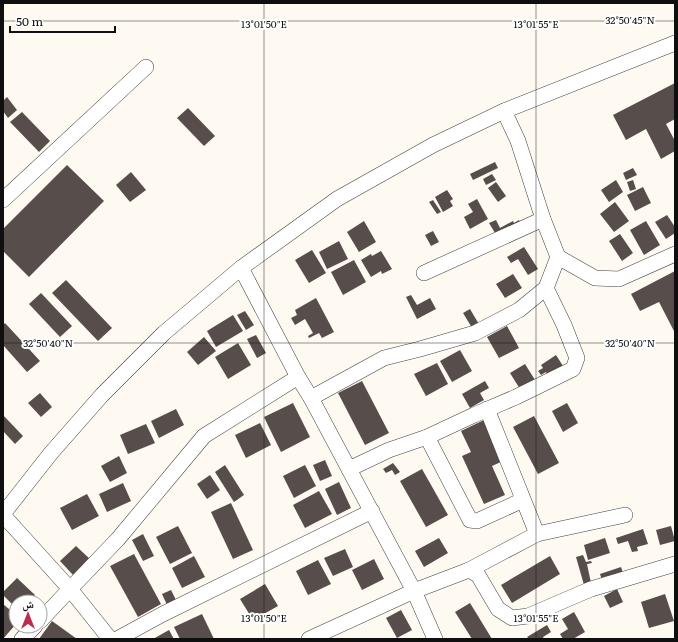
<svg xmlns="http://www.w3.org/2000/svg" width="678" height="642" font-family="Literata,'Noto Naskh Arabic',serif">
<rect width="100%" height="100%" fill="#fef9f1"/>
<g fill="#574e4b">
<polygon points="675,83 675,119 666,124 675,141 675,151 661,159 646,129 626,140 613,115"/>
<polygon points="7,97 17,110 8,118 3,111 3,101"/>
<polygon points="188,108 215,136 204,146 177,118"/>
<polygon points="22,112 50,141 39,152 10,122"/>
<polygon points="495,162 498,168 473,180 470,174"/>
<polygon points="67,165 104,201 29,277 3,251 3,229"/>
<polygon points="633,168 637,175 626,180 623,173"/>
<polygon points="131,172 146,190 130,202 116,185"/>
<polygon points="492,174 496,180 486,185 483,179"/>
<polygon points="616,180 623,192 609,202 601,190"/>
<polygon points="633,180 636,189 630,191 627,182"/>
<polygon points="496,182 506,196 498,202 488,188"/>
<polygon points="643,187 651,203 635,211 627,195"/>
<polygon points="447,190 453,199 450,201 453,206 443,212 435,197"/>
<polygon points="477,199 488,219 470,229 464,217 473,212 468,204"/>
<polygon points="433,200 441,212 437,214 429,202"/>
<polygon points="615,202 629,221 614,232 600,214"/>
<polygon points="667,215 675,227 675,233 666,239 655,222"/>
<polygon points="496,220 500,228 513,221 514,223 519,220 521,224 498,238 489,223"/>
<polygon points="364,221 376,242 359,252 347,232"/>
<polygon points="646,221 660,245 644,255 630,230"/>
<polygon points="433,231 439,242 431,246 425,235"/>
<polygon points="620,234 633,253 622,261 609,241"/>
<polygon points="339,241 348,259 327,269 319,252"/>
<polygon points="524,247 538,269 528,275 518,259 511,263 507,257"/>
<polygon points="312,250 326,273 309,283 295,260"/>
<polygon points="381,251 392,269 382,274 381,271 371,277 361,260 371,254 372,256"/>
<polygon points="354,260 366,282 343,295 331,272"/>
<polygon points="675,271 675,333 659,302 640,311 631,294"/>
<polygon points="513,274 522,288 505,298 496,284"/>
<polygon points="66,280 112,328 98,341 52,293"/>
<polygon points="41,293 72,326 60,337 29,304"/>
<polygon points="411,295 417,305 430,298 436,309 417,319 406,297"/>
<polygon points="316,298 334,332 322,338 319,333 309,338 308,336 313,333 305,319 295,325 291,318 297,315 295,310"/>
<polygon points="470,309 480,326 474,331 463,313"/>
<polygon points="245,311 254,325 246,330 237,315"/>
<polygon points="233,315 243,331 216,347 207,331"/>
<polygon points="5,323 40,361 27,372 3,345 3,325"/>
<polygon points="507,326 519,348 499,358 487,337"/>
<polygon points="256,335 266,353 257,358 247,339"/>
<polygon points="204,337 216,351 198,365 187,352"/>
<polygon points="238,343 251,365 228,379 215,357"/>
<polygon points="460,350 472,371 452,382 440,361"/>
<polygon points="556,355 563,366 548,376 546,372 541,375 538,371 543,368 541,365"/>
<polygon points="437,363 448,384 426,396 414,374"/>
<polygon points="525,364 535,380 520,389 510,373"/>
<polygon points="362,381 389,433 365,445 338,393"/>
<polygon points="485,381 489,388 480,393 484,400 470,408 462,394"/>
<polygon points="40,393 52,407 41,417 28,403"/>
<polygon points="293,403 310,437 281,452 264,417"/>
<polygon points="567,403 578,423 563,432 552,411"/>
<polygon points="176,409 184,425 159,438 151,421"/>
<polygon points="3,415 23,436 15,444 3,431"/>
<polygon points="534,416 559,463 538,474 513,427"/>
<polygon points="484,420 503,461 492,466 505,495 484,504 462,456 471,452 461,431"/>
<polygon points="260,423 271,445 246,458 235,435"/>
<polygon points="146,424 155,443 128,454 120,435"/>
<polygon points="119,456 127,473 110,482 101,466"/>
<polygon points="325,460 332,476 320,481 313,465"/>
<polygon points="393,463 400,472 395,475 392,470 386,473 383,469"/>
<polygon points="225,465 244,495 234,502 215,472"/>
<polygon points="305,465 316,486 294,498 283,476"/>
<polygon points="422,469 448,515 426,527 400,481"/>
<polygon points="210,475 220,490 207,499 197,484"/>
<polygon points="339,482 351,508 337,515 325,489"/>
<polygon points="123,483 131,501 107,512 99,494"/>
<polygon points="319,491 332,514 305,528 293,505"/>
<polygon points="87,494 99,516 72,530 60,508"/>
<polygon points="231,503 253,550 233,559 211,512"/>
<polygon points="178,526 192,553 170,564 156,537"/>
<polygon points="671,526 675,541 660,545 656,530"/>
<polygon points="643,529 648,544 637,547 638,551 632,552 628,541 618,544 616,538"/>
<polygon points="143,534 154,556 143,561 132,540"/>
<polygon points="439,538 448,553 424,567 415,551"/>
<polygon points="605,538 610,553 588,560 584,545"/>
<polygon points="76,546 91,560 74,576 60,561"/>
<polygon points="345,549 353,567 333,576 324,558"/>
<polygon points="134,554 161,604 138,617 110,566"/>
<polygon points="583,555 586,562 591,561 592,563 587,564 591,583 584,585 576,557"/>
<polygon points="194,556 205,577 182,588 172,568"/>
<polygon points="550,556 560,574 512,603 501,585"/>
<polygon points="374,559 384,579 362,590 352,570"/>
<polygon points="318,560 331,584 308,595 296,571"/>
<polygon points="621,567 623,573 602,580 600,574"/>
<polygon points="17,578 35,595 29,602 16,602 16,608 3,595 3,592"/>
<polygon points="265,584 278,606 253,620 240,599"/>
<polygon points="617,589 623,602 610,608 604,596"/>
<polygon points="171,590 177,602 168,607 162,594"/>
<polygon points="665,594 674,621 649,628 641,602"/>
<polygon points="470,603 478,616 492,639 472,639 467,631 455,612"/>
<polygon points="3,604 16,615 16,624 3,639"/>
<polygon points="401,610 412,630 397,638 386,618"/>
<polygon points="574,612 585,632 573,639 563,639 560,634 568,629 562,619"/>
<polygon points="202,614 214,639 180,639 174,627"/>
<polygon points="52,621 77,639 39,639"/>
<polygon points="547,625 551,632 543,637 544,639 529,639 527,637"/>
<polygon points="169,630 174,639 153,639"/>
</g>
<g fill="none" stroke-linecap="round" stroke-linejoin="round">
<defs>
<g id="minor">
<polyline points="3,200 146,67"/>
<polyline points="558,257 595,278 619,279 675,254"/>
<polyline points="241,268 298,377 311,398 414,591 435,639"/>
<polyline points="424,273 543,219"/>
<polyline points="311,398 384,358 420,349 475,333 519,310 546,288 558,257 543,219 518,141 504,111"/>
<polyline points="487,409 537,534"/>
<polyline points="427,437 470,520 477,521 523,500"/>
<polyline points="349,469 389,450 427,437 474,415 516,397 573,369 577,358 564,325 546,288"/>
<polyline points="3,514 51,453 102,395 164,333 241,268 337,199 433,145 504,111 675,43"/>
<polyline points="3,515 70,589 40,621"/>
<polyline points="469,570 537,534 625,515"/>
<polyline points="22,639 35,626"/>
<polyline points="110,639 70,589 118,539 204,436 298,377"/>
<polyline points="117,639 163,614 372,511"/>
<polyline points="309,639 414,591 469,570 478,575 498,609 512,618 528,616 591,589 675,564"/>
</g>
</defs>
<use href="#minor" stroke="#424242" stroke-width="16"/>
<use href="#minor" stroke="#fff" stroke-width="15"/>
</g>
<path fill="none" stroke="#0f0f0f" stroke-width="1" stroke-opacity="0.45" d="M 264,3 L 264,639M 536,3 L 536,639M 3,21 L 675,21M 3,343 L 675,343"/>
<g font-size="10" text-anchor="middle" fill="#0f0f0f" stroke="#fff" stroke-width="4" stroke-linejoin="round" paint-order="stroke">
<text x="630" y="24">32°50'45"N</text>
<text x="264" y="28">13°01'50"E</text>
<text x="536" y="28">13°01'55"E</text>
<text x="48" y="347">32°50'40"N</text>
<text x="630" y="347">32°50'40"N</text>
<text x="264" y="622">13°01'50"E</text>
<text x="536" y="622">13°01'55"E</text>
</g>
<rect width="678" height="642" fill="none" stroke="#0f0f0f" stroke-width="8"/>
<g transform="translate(28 614)"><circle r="19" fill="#ffffff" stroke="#9f9f9f"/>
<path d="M0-3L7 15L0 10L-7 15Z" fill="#b92d4f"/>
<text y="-6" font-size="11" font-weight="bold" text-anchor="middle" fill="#0f0f0f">ش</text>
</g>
<path d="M10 26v6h105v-6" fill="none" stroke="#0f0f0f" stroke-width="2"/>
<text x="16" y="26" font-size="12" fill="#0f0f0f" stroke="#ffffff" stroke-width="3" paint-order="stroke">50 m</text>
</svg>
